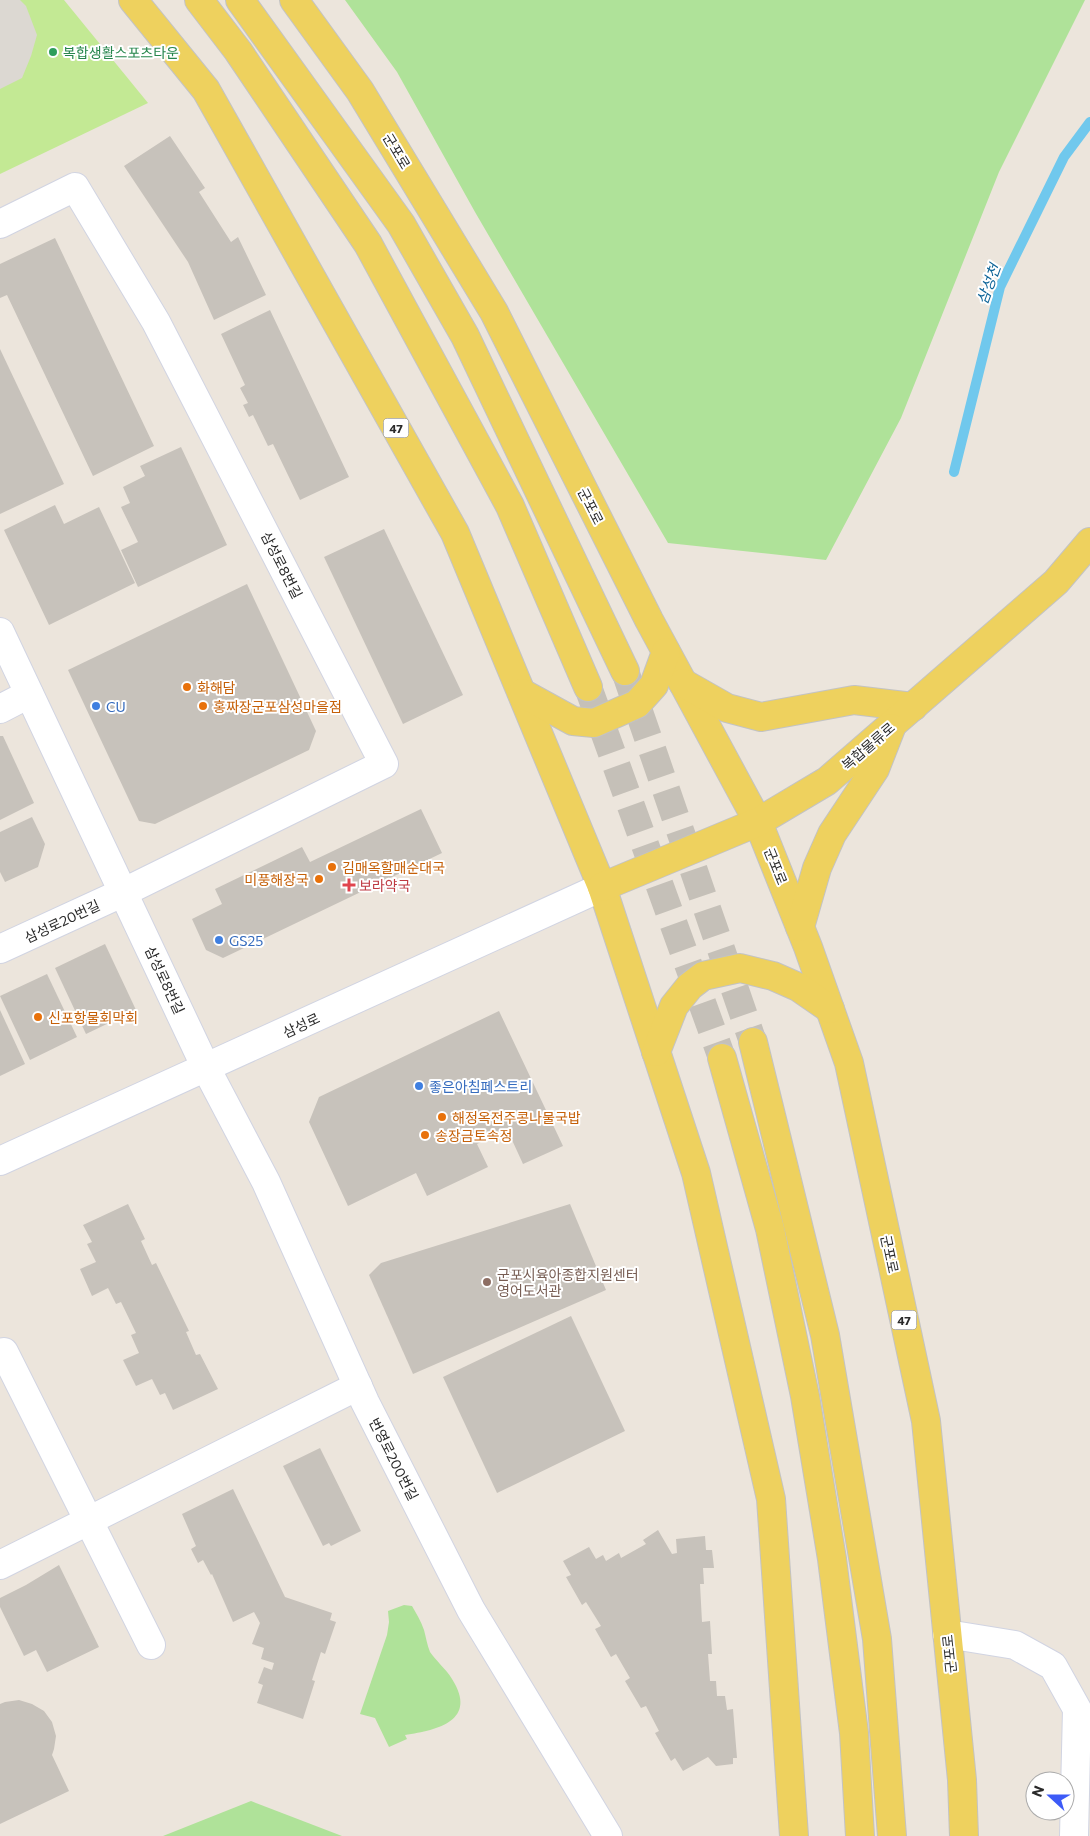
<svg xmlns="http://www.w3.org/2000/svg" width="1090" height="1836" font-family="Commissioner,'Noto Sans KR',sans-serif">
<rect width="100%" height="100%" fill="#ece5dc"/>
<g fill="#afe299">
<polygon points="345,0 1085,0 999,172 901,418 826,560 668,543 475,212 397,72"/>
<path d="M 404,1605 L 412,1606 C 416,1613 421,1621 424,1630 C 426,1637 427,1645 430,1652 C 436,1661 446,1669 452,1679 C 478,1720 439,1730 405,1735 L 407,1739 L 389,1747 L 375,1718 L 360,1714 L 387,1635 L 389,1622 L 388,1611 Z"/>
<polygon points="251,1801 342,1836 163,1836"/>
</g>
<polygon fill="#c3e994" points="0,0 64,0 148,103 0,174"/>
<polygon fill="#dcd8d2" points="0,0 20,0 26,6 37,35 31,56 22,78 0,89"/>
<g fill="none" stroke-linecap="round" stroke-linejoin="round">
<polyline stroke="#70c8ed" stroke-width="10" points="954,472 1000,287 1064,157 1090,122"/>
</g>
<g fill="#c7c2bb">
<polygon points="170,136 205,188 199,192 231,242 238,237 266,295 214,320 188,262 124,166"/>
<polygon points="55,238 154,446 93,476 7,295 0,298 0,264"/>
<polygon points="270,310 349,477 300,500 273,444 268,446 253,415 249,417 243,405 248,403 240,388 245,385 221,334"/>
<polygon points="0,349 64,484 0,514"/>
<polygon points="181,447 227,545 138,587 121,550 138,542 121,507 130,503 123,487 145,476 140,466"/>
<polygon points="55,505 64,524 99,507 135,583 49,625 4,530"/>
<polygon points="384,529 463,695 403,724 324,557"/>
<polygon points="247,584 316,731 309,750 155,824 139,821 68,670"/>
<polygon points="0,736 3,736 34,803 0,820"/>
<polygon points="421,809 442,853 223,958 206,950 192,919 222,904 215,889 302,847 310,862"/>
<polygon points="32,817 45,844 38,867 5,882 0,872 0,832"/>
<polygon points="105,944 136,1010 86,1034 55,968"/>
<polygon points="47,974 77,1037 30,1060 0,996"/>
<polygon points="0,1010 25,1064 0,1076"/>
<polygon points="499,1011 563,1146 523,1164 507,1129 477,1144 488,1167 427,1196 416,1173 348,1206 309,1122 319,1097"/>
<polygon points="128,1204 145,1239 141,1241 152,1265 156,1263 189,1331 186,1332 196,1355 200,1354 218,1389 173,1410 165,1393 160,1395 152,1379 136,1386 123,1360 139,1353 131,1335 136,1333 121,1302 116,1304 108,1288 92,1296 80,1269 96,1262 87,1244 92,1242 83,1225"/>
<polygon points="570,1204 606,1290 413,1374 369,1275 381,1263"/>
<polygon points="571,1316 625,1431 497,1493 443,1377"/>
<polygon points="320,1448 361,1531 331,1546 329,1543 323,1546 283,1466"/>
<polygon points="233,1489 285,1597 332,1613 330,1620 336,1622 325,1654 321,1652 312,1680 315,1681 303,1719 257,1703 263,1685 258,1683 264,1667 272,1670 274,1663 261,1659 264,1648 252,1644 260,1623 254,1612 233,1622 212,1574 211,1575 203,1560 198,1563 191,1549 196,1546 182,1514"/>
<polygon points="658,1530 672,1554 677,1553 676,1539 705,1536 706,1550 712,1550 714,1568 703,1568 704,1584 700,1584 702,1622 710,1621 712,1654 708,1654 710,1681 716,1681 717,1696 725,1696 727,1710 733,1709 737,1758 733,1758 733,1764 716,1766 708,1757 683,1771 675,1758 671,1761 655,1733 659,1731 646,1706 641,1708 625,1681 630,1678 616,1654 611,1657 595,1629 601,1626 586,1602 582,1605 566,1577 571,1575 563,1561 589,1547 596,1559 603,1555 606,1561 619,1553 621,1558 646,1544 643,1540"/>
<polygon points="59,1565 99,1647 47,1672 36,1650 24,1656 0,1607 0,1598 26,1585"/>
<polygon points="19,1700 32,1704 44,1711 52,1722 56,1736 54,1749 52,1755 69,1791 0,1824 0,1704 5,1702"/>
</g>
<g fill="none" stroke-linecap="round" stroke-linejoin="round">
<g stroke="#c5c0b8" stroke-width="28" stroke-dasharray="28 14" stroke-linecap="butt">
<polyline points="625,671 753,1042"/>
<polyline points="588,687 722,1058"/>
</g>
<defs>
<g id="minor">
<polyline points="0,224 75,187 156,322 384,764 124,892 0,949"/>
<polyline points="0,632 206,1068 266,1182 365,1402 471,1610 608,1836"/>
<polyline points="0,709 29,694"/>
<polyline points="0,1161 602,887"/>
<polyline points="4,1352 151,1645"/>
<polyline points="0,1565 358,1386"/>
<polyline points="947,1634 1015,1645 1053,1666 1077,1709 1074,1836"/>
</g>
<g id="major">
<polyline points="133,0 206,90 455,533 602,887 696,1173 771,1499 794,1836"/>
<polyline points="199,0 238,51 368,244 510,506 588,687"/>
<polyline points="240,0 401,224 465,336 625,671"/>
<polyline points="294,0 360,91 494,312 649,620 758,822 808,947 849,1063 926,1421 962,1780 964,1836"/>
<polyline points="683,683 727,708 761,717 854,700 913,707"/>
<polyline points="522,693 573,721 594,723 637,704 654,685 666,652"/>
<polyline points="602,887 758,822 827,781 1056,582 1090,542"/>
<polyline points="800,927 817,868 832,834 875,769 891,728"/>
<polyline points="753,1042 825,1335 877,1639 892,1836"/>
<polyline points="656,1052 674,1006 690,986 703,976 740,968 773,976 798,987 830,1009"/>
<polyline points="722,1058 770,1229 805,1396 832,1559 854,1733 860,1836"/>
</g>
</defs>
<use href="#minor" stroke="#d1d4e2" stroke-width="30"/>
<use href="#major" stroke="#c3c3c3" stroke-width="30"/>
<use href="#minor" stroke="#fff" stroke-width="28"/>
<use href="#major" stroke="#eed15e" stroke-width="28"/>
</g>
<circle fill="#2e9e5b" stroke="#fff" stroke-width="2" cx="53" cy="52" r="5"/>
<g fill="#e8710a" stroke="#fff" stroke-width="2">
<circle cx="187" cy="687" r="5"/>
<circle cx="203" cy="706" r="5"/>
<circle cx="332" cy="867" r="5"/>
<circle cx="319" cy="879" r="5"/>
<circle cx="38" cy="1017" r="5"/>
<circle cx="442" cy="1117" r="5"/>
<circle cx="425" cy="1135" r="5"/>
</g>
<g fill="#3f7fe0" stroke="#fff" stroke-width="2">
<circle cx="96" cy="706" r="5"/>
<circle cx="219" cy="940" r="5"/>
<circle cx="419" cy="1086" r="5"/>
</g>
<path fill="#e0444e" stroke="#fff" stroke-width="2" d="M346.5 877.5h5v5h5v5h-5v5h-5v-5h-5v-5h5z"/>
<circle fill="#8d6e63" stroke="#fff" stroke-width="2" cx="487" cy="1282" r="5"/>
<g text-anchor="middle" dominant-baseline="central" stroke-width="4" stroke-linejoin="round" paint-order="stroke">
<g fill="#fff" stroke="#6a6a6a" stroke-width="1">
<rect x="383.5" y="418.5" width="25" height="19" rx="4"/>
<rect x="891.5" y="1310.5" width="25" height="19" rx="4"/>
</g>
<g font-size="12" font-weight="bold" fill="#2a2a2a">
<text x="396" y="428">47</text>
<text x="904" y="1320">47</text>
</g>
<g font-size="14" fill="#27864d" stroke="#fff" text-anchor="start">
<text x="63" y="52">복합생활스포츠타운</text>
</g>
<g font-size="14" fill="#2a2a2a" stroke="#fff">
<text transform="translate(397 151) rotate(59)">군포로</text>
<text transform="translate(591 506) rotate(63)">군포로</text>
<text transform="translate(282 565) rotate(63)">삼성로8번길</text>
<text transform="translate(868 746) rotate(-41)">복합물류로</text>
<text transform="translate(776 866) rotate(68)">군포로</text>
<text transform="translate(62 921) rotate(-25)">삼성로20번길</text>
<text transform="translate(165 980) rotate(65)">삼성로8번길</text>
<text transform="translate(301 1025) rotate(-25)">삼성로</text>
<text transform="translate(890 1254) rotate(78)">군포로</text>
<text transform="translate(394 1459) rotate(63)">번영로200번길</text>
<text transform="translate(949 1654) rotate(-96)">군포로</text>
</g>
<g font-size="14" fill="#c56008" stroke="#fff" text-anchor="start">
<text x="197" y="687">화해담</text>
<text x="213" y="706">홍짜장군포삼성마을점</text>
<text x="342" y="867">김매옥할매순대국</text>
<text x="309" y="879" text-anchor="end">미풍해장국</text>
<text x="48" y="1017">신포항물회막회</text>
<text x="452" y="1117">해정옥전주콩나물국밥</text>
<text x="435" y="1135">송장금토속정</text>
</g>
<g font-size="14" fill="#366cbe" stroke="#fff" text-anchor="start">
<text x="106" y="706">CU</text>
<text x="229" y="940">GS25</text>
<text x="429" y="1086">좋은아침페스트리</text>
</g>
<g font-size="14" fill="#be3a42" stroke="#fff" text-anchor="start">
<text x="359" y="885">보라약국</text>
</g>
<g font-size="14" fill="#785e54" stroke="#fff" text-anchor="start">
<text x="497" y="1274">군포시육아종합지원센터<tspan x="497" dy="16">영어도서관</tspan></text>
</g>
<g font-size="15" font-style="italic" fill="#0f6598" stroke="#fff">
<text transform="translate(988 284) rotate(-70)">삼성천</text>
</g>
</g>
<g transform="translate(1050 1796) rotate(291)"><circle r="24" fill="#ffffff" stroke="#aaaaaa"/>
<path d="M0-4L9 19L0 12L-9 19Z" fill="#3d5bf7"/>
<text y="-8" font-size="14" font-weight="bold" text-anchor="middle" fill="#2a2a2a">N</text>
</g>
</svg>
